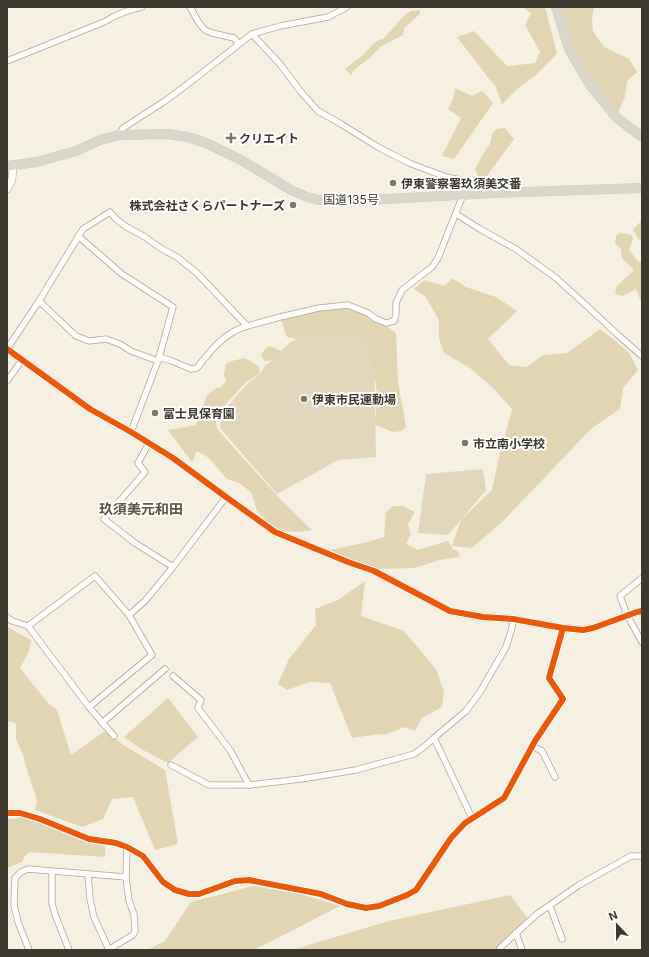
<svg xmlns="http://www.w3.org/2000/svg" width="649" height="957" font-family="Inter,'Noto Sans JP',sans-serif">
<rect width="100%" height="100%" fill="#f5f0e2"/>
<g fill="#e2d7bc">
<polygon points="315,331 360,332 374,351 376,457 338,460 277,494 220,428 221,414 246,385 261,373 265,366 270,362 290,342"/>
<polygon points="483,469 486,490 448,535 418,533 426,474"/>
</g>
<g fill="#e2d5b4">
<polygon points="522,7 545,7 557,54 536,75 517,89 502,104 495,85 490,80 457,37 474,31 507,66 535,63 540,52 525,25 531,13"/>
<polygon points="556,7 594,7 592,18 593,31 604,47 629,59 637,72 627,81 625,97 618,112 591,83 561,25"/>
<polygon points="420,10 420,14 405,27 403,35 380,47 371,57 355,69 351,75 345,69 363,55 375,42 384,38 404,16 411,11"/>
<polygon points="455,88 472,96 482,91 493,103 454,159 442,156 461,118 448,109 453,99"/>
<polygon points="505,128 514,139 486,177 478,176 475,169 483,154 490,144 492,134 496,129"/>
<polygon points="642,220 642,240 639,240 633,230"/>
<polygon points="619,233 632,235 633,240 629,249 638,262 642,262 642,304 636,289 623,296 615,294 617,286 634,270 622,258 621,249 615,244 616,236"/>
<polygon points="452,278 466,287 496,297 517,311 488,339 509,365 527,367 543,355 567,353 600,329 612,338 629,353 638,370 623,388 620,409 592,428 502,522 472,548 452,546 461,520 492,490 499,457 512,409 493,388 470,368 444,353 439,339 439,320 425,296 414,289 424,280 445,286"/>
<polygon points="331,306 368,313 396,333 398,382 406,426 402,431 393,432 374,424 377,406 376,385 372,367 368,348 363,338 352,333 345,332 312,333 296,339 287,337 280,317"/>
<polygon points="270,346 281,351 275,360 264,361 261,355 266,348"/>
<path d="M 244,358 L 254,363 L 256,365 L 259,367 L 260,373 L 245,383 L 217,414 L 216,422 L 217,429 L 283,502 L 312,530 L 299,532 L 277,531 L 257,511 L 251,492 L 239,483 L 227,479 L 209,458 L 197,451 L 192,462 L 168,430 L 196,425 L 207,395 L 218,387 L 220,388 L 226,381 L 224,374 L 226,364 C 232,360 238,360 244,358 Z"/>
<polygon points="393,506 403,506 415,512 408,524 411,534 406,544 418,550 448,541 453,549 458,551 460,557 439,560 415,568 376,569 330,550 368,542 384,537 386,512"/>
<polygon points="365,581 361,616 404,631 436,669 444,692 442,707 422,718 415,731 405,727 384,735 379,734 352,738 330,683 309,682 287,690 278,684 289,659 316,625 315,609 338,600"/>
<polygon points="7,627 31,640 29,651 20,668 47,702 57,710 71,755 105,731 125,746 165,770 178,844 155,850 133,797 112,799 103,819 82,827 35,810 37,800 25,764 24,758 16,739 16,724 13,722 7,721"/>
<polygon points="168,698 198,737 168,763 143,750 124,737"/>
<polygon points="25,817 87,842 105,846 105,857 29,852 25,856 22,862 7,868 7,819"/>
<polygon points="253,886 300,894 340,906 254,950 147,950 165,941 191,902"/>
<polygon points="510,895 529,920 501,950 292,950 389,921"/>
</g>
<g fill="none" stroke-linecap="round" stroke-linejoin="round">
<defs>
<g id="minor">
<polyline points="190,7 199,23 205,30 212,33 234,38 238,43"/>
<polyline points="252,34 280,64 301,92 318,111 341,124 378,147 409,163 446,177 491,186 494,193"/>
<path d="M 7,61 L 104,22 C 117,14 127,10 142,7"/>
<polyline points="119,135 123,128 165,101 197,77 252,34 280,26 328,17 347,7"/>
<polyline points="456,214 480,229 516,249 556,278 587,306 618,335 642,356"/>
<polyline points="78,236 122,274 173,307 158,361 131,432"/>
<polyline points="39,301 83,229 110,212 116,219 125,226 145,237 162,249 177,257 197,273 247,326 280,317 319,308 348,305 368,313 376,319 386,323 394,321 396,315 396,303 402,290 432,267 438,258 461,200 461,195"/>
<polyline points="7,349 39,301 76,336 89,341 106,339 120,344 131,351 158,361"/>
<path d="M 159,357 L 172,361 L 191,369 L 197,368 C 210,351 225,332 247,326"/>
<polyline points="7,381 22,360"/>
<polyline points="149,443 138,463 145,472 104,519 135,543 173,567"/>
<polyline points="642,578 620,596 627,615 642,642"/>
<polyline points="129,615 145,601 173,567 226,497"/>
<polyline points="7,617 12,621 28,626 89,707 114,736"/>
<polyline points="28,626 95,576 129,615 152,655 89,707"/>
<polyline points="173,676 201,700 198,708 230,750 249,785"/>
<polyline points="102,723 165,669"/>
<polyline points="532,746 542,751 555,777"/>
<polyline points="171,765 209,785 249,785 301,779 356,770 414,754 425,746 434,738"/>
<polyline points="7,813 20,813 40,819 89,839 116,843 127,847 143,856 163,882 175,890 189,894 199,894 235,881 249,880 321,894 347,904 366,908 379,906 407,895 416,890 451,838 465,823 504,798 535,741 563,699 549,678 563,628"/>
<polyline points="472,818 434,738 466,711 480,692 506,647 512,628 513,619"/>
<polyline points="52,872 52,904 56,917 69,950"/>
<polyline points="88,874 90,899 94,917 109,950"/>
<polyline points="550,906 562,939"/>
<polyline points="516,933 522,950"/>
<polyline points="29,950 18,922 14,905 15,878 21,872 28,869 126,877"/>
<polyline points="108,950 133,935 135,931 134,914 129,901 126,877 127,847"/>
<polyline points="499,950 501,947 537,914 579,885 631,856 642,856"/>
</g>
<g id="tertiary">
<polyline points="7,189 12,180 13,166"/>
<polyline points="7,349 90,409 131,432 173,458 226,497 275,532 348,562 374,571 450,611 483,617 513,619 563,628 583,630 593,628 637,612 642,611"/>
</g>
<g id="trunk">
<polyline points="556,7 569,49 590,85 617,118 642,137"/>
<polyline points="7,166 37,162 76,151 100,140 119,135 168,134 188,137 206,143 241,160 291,190 307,197 319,200 369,200 494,193 642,188"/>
</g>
</defs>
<use href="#minor" stroke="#aba79d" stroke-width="7"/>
<use href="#tertiary" stroke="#aba79d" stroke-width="8"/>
<use href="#trunk" stroke="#d0cec7" stroke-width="10"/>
<use href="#minor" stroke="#fefdfb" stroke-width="5.5"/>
<use href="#tertiary" stroke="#fefdfb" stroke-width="7"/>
<use href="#trunk" stroke="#dad6cc" stroke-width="9"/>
<defs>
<g id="cycleway">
<polyline points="7,349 90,409 131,432 173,458 226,497 275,532 348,562 374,571 450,611 483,617 513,619 563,628 583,630 593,628 637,612 642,611"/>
<polyline points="7,813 20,813 40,819 89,839 116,843 127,847 143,856 163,882 175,890 189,894 199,894 235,881 249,880 321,894 347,904 366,908 379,906 407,895 416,890 451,838 465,823 504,798 535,741 563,699 549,678 563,628"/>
</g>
</defs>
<use href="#cycleway" stroke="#fff" stroke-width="8"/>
<use href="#cycleway" stroke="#e8590c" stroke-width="6"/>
</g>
<g fill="#7d786d" stroke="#fff" stroke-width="1.5">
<path d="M229 132h4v4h4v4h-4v4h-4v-4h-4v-4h4z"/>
<circle cx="393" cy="183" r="4"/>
<circle cx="293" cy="205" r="4"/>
<circle cx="304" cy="399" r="4"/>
<circle cx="155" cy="413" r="4"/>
<circle cx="465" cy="443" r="4"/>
</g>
<g text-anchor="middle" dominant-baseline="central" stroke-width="4" stroke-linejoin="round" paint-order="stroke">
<g font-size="12" font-weight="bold" fill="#3c382e" stroke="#fff" text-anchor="start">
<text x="239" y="138">クリエイト</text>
<text x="401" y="183">伊東警察署玖須美交番</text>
<text x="285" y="205" text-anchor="end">株式会社さくらパートナーズ</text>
<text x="312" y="399">伊東市民運動場</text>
<text x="163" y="413">富士見保育園</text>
<text x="473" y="443">市立南小学校</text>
</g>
<g font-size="12" fill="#3c382e" stroke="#fff">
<text x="351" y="199">国道135号</text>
</g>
<g font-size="14" font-weight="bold" fill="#5f5641" stroke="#fff">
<text x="141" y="508">玖須美元和田</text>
</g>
</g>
<rect width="649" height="957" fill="none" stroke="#3c382e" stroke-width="16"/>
<g transform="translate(617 925) rotate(338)" stroke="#ffffff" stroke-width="3" paint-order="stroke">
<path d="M0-3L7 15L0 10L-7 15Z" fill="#3c382e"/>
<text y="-6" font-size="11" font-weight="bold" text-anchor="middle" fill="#3c382e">N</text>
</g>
</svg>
